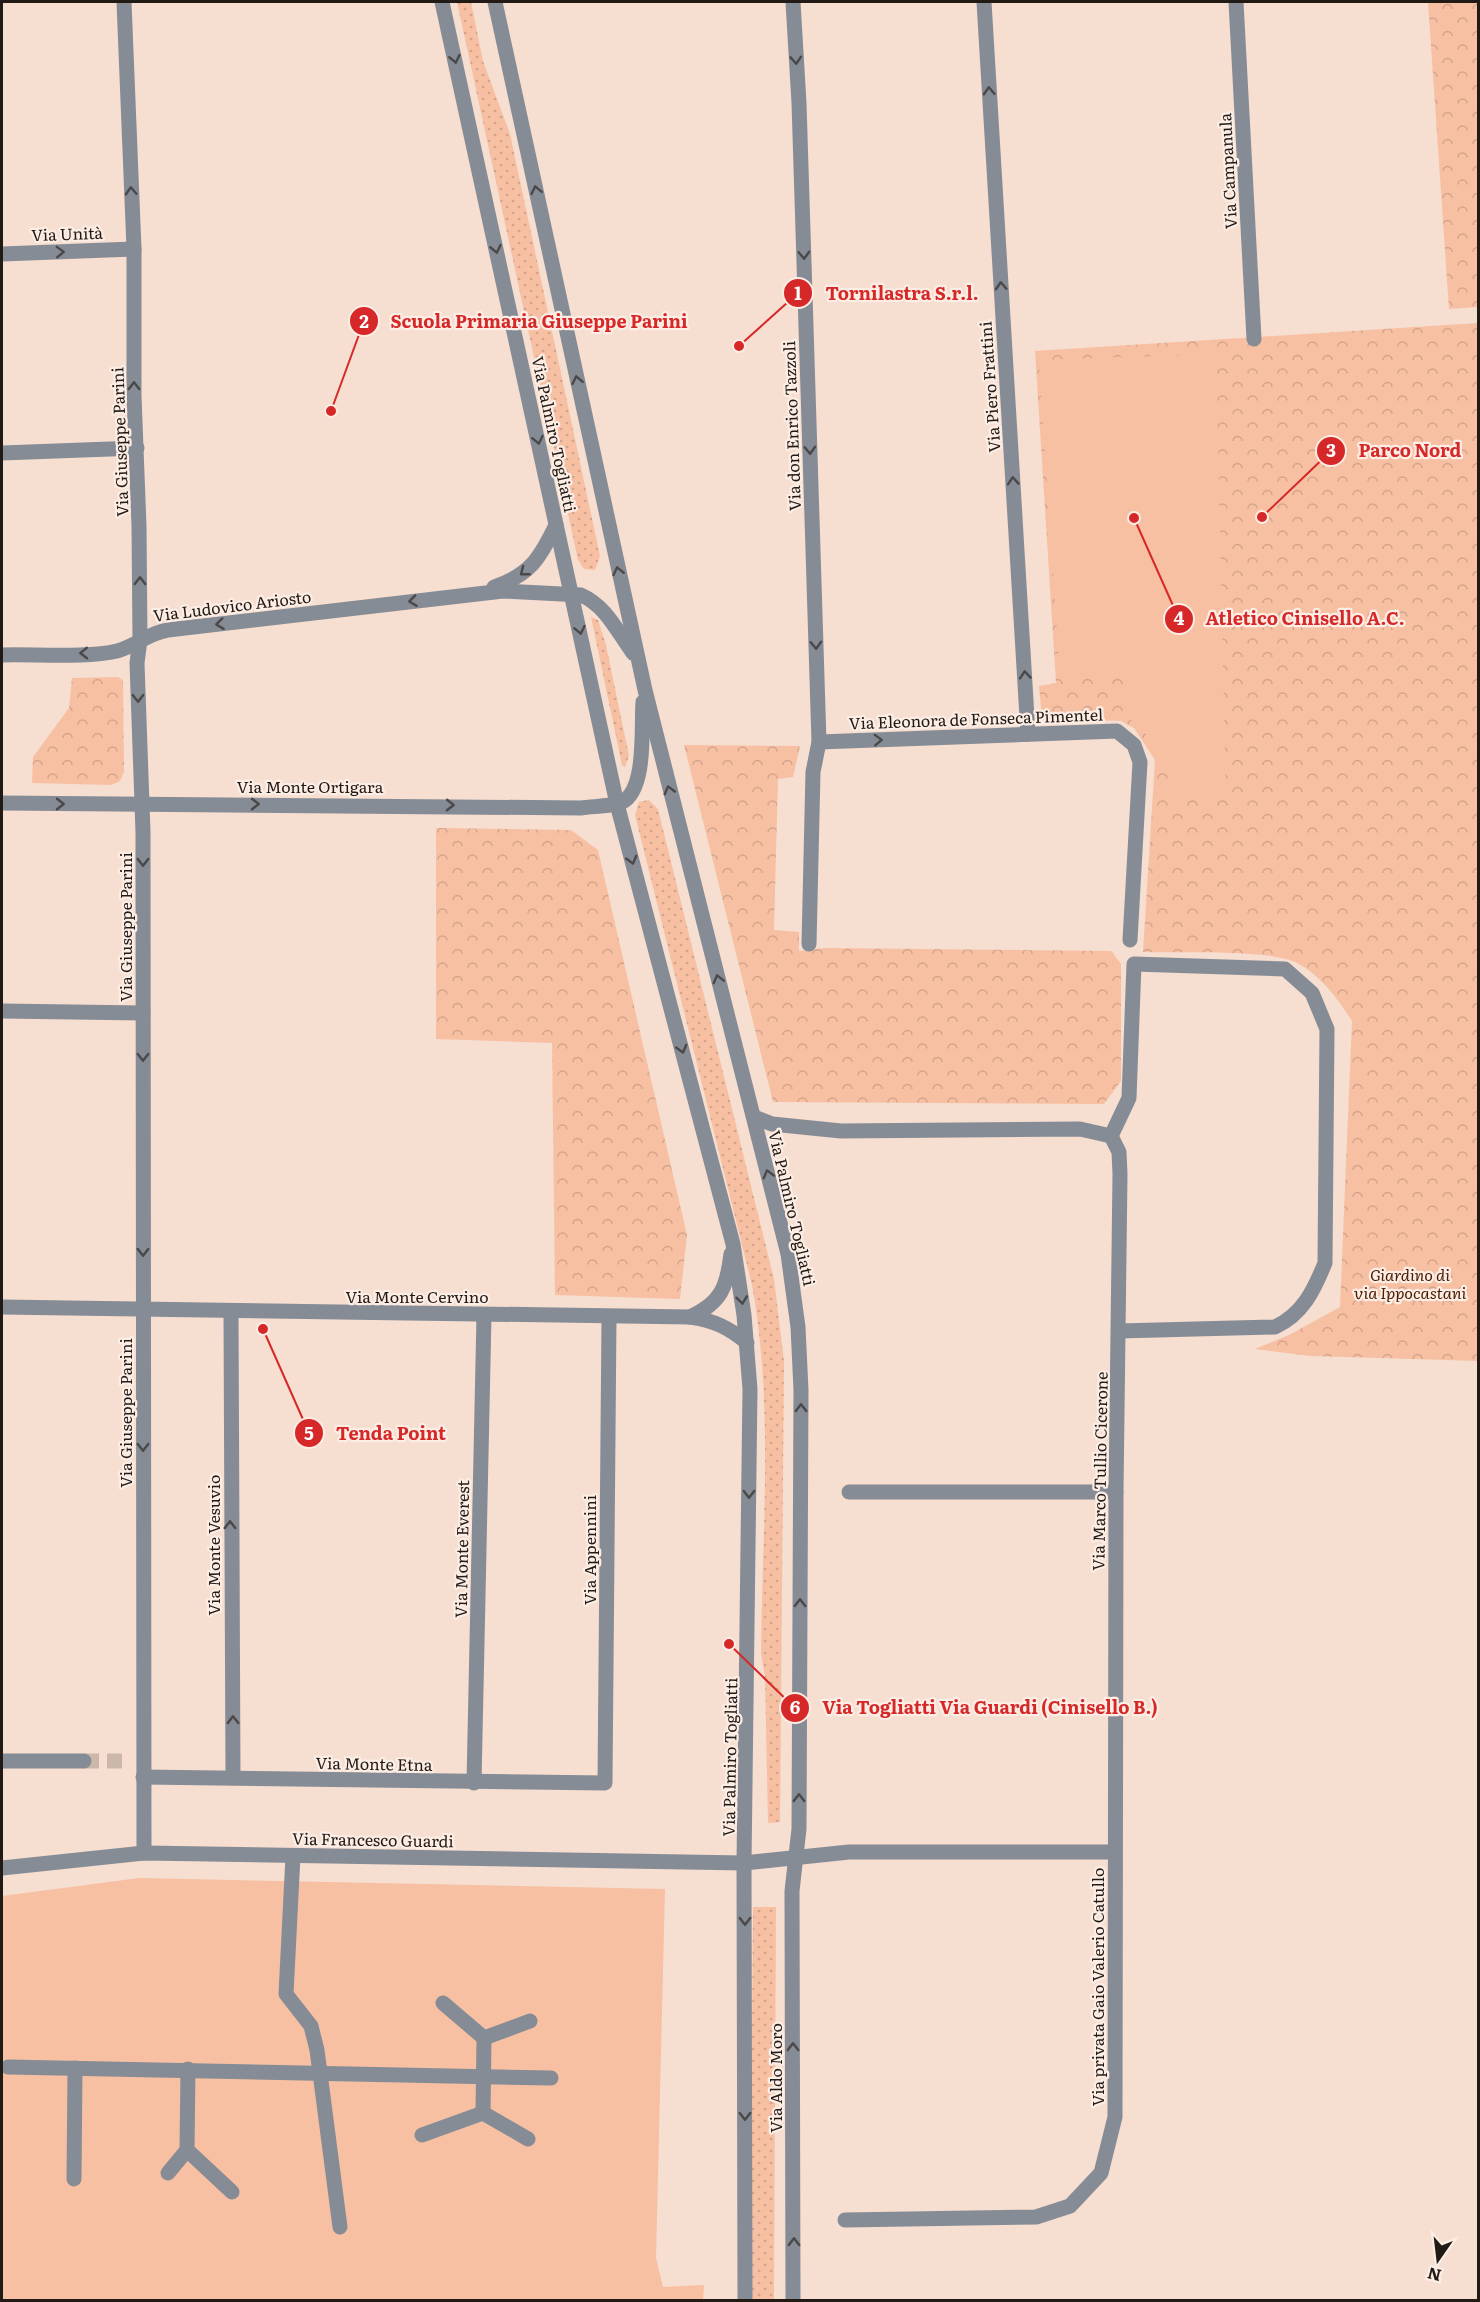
<svg xmlns="http://www.w3.org/2000/svg" width="1480" height="2302" font-family="Literata,serif">
<defs>
<pattern id="grass-dots" width="8" height="8" patternUnits="userSpaceOnUse" patternTransform="scale(1.5)"><rect width="8" height="8" fill="#f7c0a3"/><path d="M2 2h.1M6 6h.1" fill="none" stroke="#d3a48b" stroke-width="1.8" stroke-linecap="round"/></pattern>
<pattern id="forest-crowns" width="20" height="18" patternUnits="userSpaceOnUse" patternTransform="scale(1.5)"><rect width="20" height="18" fill="#f7c0a3"/><path d="M2 6a3 3 0 1 1 6 0M12 15a3 3 0 1 1 6 0" fill="none" stroke="#d3a48b"/></pattern>
</defs>
<rect width="100%" height="100%" fill="#f6ded1"/>
<g fill="url(#grass-dots)">
<polygon points="457,2 471,2 483,61 510,134 600,556 595,570 584,569 578,560"/>
<polygon points="591,617 598,620 606,645 629,756 625,767 622,765"/>
<path d="M 649,800 L 658,809 L 774,1279 L 784,1361 L 780,1822 L 768,1823 L 765,1676 L 761,1654 C 762,1532 774,1406 752,1285 L 635,815 L 639,802 Z"/>
<polygon points="753,1907 776,1907 774,2300 750,2300"/>
</g>
<g fill="url(#forest-crowns)">
<polygon points="1428,2 1478,2 1478,307 1449,309"/>
<path d="M 1478,323 L 1478,1361 L 1311,1356 L 1255,1349 L 1289,1335 L 1340,1307 L 1352,1021 C 1337,998 1320,974 1295,962 C 1265,949 1180,953 1143,952 L 1155,760 L 1134,728 L 1121,721 L 1042,718 L 1039,686 L 1056,683 L 1035,351 Z"/>
<polygon points="118,677 123,680 124,772 120,781 111,785 32,783 33,757 69,708 72,678"/>
<polygon points="684,745 800,746 793,777 778,779 774,930 799,932 799,951 826,948 1111,951 1121,964 1121,1081 1104,1104 773,1102"/>
<polygon points="436,828 571,830 598,850 687,1235 680,1299 555,1295 552,1043 436,1039"/>
</g>
<g fill="#f7c0a3">
<path d="M 1216,354 L 1226,798 L 1170,800 L 1172,761 L 1155,759 C 1154,740 1143,727 1126,717 L 1124,677 L 1060,678 L 1039,360 Z"/>
<polygon points="139,1878 665,1889 656,2258 663,2287 704,2285 703,2300 2,2300 2,1896"/>
</g>
<g fill="none" stroke-linecap="round" stroke-linejoin="round">
<polyline stroke="#ccb7ab" stroke-width="15" stroke-dasharray="15 8" stroke-linecap="butt" points="84,1761 130,1761"/>
<g stroke="#868c95" stroke-width="15">
<polyline points="124,2 134,249 134,396 139,526 140,640 137,663 143,832 144,1853"/>
<polyline points="442,2 617,804 733,1244 744,1315 750,1389 744,1863 745,2300"/>
<polyline points="495,2 645,690 788,1254 798,1327 801,1390 799,1829 792,1891 793,2300"/>
<polyline points="793,2 799,103 819,742 813,772 809,944"/>
<polyline points="984,2 1028,734"/>
<polyline points="1236,2 1254,339"/>
<polyline points="2,254 134,249"/>
<polyline points="2,453 137,448"/>
<path d="M 494,587 C 530,575 540,558 556,525"/>
<path d="M 2,655 C 33,654 88,658 117,651 C 136,646 148,633 168,630 L 503,591 L 581,595 C 606,606 617,631 633,653"/>
<polyline points="819,742 1117,731 1134,745 1140,762 1130,940"/>
<path d="M 2,803 L 581,808 C 593,806 610,807 622,802 C 647,790 641,726 643,702"/>
<polyline points="2,1011 143,1013"/>
<polyline points="754,1117 772,1124 841,1131 1080,1129 1111,1136"/>
<path d="M 1111,1136 L 1129,1098 L 1134,964 L 1285,969 L 1312,993 L 1327,1029 L 1325,1263 C 1314,1290 1303,1314 1275,1327 L 1119,1331"/>
<path d="M 2,1307 L 690,1317 C 713,1320 730,1328 747,1343"/>
<polyline points="231,1312 233,1778"/>
<path d="M 690,1317 C 721,1303 727,1287 731,1254"/>
<polyline points="849,1492 1116,1492"/>
<polyline points="2,1761 84,1761"/>
<polyline points="143,1777 605,1783 609,1317"/>
<polyline points="474,1783 484,1315"/>
<polyline points="293,1856 286,1994 311,2026 317,2050 340,2227"/>
<polyline points="2,1868 144,1853 744,1863 849,1852 1114,1852"/>
<polyline points="443,2003 484,2038"/>
<polyline points="8,2067 551,2078"/>
<polyline points="188,2069 187,2150 232,2192"/>
<polyline points="422,2135 483,2113"/>
<polyline points="528,2139 483,2113 484,2038 530,2021"/>
<polyline points="168,2173 187,2150"/>
<polyline points="74,2179 75,2068"/>
<polyline points="845,2220 1036,2217 1070,2206 1101,2173 1115,2117 1116,1492 1120,1174 1119,1152 1111,1136"/>
</g>
</g>
<defs><path id="oneway-chevron" d="M-2-3.5L2.5 0L-2 3.5" fill="none" stroke-width="1.6" stroke-linecap="round" stroke-linejoin="round" transform="scale(1.5)"/></defs>
<g stroke="#4a4848">
<use href="#oneway-chevron" transform="translate(455 59) rotate(78)"/>
<use href="#oneway-chevron" transform="translate(796 60) rotate(86)"/>
<use href="#oneway-chevron" transform="translate(989 91) rotate(-93)"/>
<use href="#oneway-chevron" transform="translate(536 190) rotate(-102)"/>
<use href="#oneway-chevron" transform="translate(131 191) rotate(-93)"/>
<use href="#oneway-chevron" transform="translate(496 249) rotate(78)"/>
<use href="#oneway-chevron" transform="translate(60 252) rotate(-2)"/>
<use href="#oneway-chevron" transform="translate(804 255) rotate(88)"/>
<use href="#oneway-chevron" transform="translate(1001 286) rotate(-93)"/>
<use href="#oneway-chevron" transform="translate(577 380) rotate(-102)"/>
<use href="#oneway-chevron" transform="translate(134 386) rotate(-90)"/>
<use href="#oneway-chevron" transform="translate(538 440) rotate(78)"/>
<use href="#oneway-chevron" transform="translate(810 450) rotate(88)"/>
<use href="#oneway-chevron" transform="translate(1013 481) rotate(-94)"/>
<use href="#oneway-chevron" transform="translate(618 571) rotate(-102)"/>
<use href="#oneway-chevron" transform="translate(524 572) rotate(142)"/>
<use href="#oneway-chevron" transform="translate(140 581) rotate(-90)"/>
<use href="#oneway-chevron" transform="translate(413 601) rotate(173)"/>
<use href="#oneway-chevron" transform="translate(220 624) rotate(173)"/>
<use href="#oneway-chevron" transform="translate(580 630) rotate(78)"/>
<use href="#oneway-chevron" transform="translate(816 645) rotate(88)"/>
<use href="#oneway-chevron" transform="translate(84 653) rotate(179)"/>
<use href="#oneway-chevron" transform="translate(1025 675) rotate(-94)"/>
<use href="#oneway-chevron" transform="translate(138 698) rotate(89)"/>
<use href="#oneway-chevron" transform="translate(878 740) rotate(-2)"/>
<use href="#oneway-chevron" transform="translate(669 790) rotate(-105)"/>
<use href="#oneway-chevron" transform="translate(60 804)"/>
<use href="#oneway-chevron" transform="translate(255 804)"/>
<use href="#oneway-chevron" transform="translate(450 805) rotate(1)"/>
<use href="#oneway-chevron" transform="translate(632 860) rotate(75)"/>
<use href="#oneway-chevron" transform="translate(143 862) rotate(90)"/>
<use href="#oneway-chevron" transform="translate(718 979) rotate(-104)"/>
<use href="#oneway-chevron" transform="translate(682 1049) rotate(75)"/>
<use href="#oneway-chevron" transform="translate(143 1057) rotate(90)"/>
<use href="#oneway-chevron" transform="translate(768 1174) rotate(-105)"/>
<use href="#oneway-chevron" transform="translate(143 1252) rotate(90)"/>
<use href="#oneway-chevron" transform="translate(742 1300) rotate(83)"/>
<use href="#oneway-chevron" transform="translate(801 1408) rotate(-90)"/>
<use href="#oneway-chevron" transform="translate(143 1447) rotate(90)"/>
<use href="#oneway-chevron" transform="translate(749 1494) rotate(90)"/>
<use href="#oneway-chevron" transform="translate(230 1525) rotate(-90)"/>
<use href="#oneway-chevron" transform="translate(800 1603) rotate(-90)"/>
<use href="#oneway-chevron" transform="translate(233 1720) rotate(-91)"/>
<use href="#oneway-chevron" transform="translate(799 1798) rotate(-90)"/>
<use href="#oneway-chevron" transform="translate(745 1921) rotate(90)"/>
<use href="#oneway-chevron" transform="translate(793 2047) rotate(-90)"/>
<use href="#oneway-chevron" transform="translate(745 2116) rotate(90)"/>
<use href="#oneway-chevron" transform="translate(794 2242) rotate(-90)"/>
</g>
<g text-anchor="middle" dominant-baseline="central" stroke-width="4.5" stroke-linejoin="round" paint-order="stroke">
<g font-size="16" fill="#221a15" stroke="#fcede5">
<text transform="translate(1227 171) rotate(-93)">Via Campanula</text>
<text transform="translate(67 233) rotate(-2)">Via Unità</text>
<text transform="translate(989 387) rotate(-94)">Via Piero Frattini</text>
<text transform="translate(791 426) rotate(-92)">Via don Enrico Tazzoli</text>
<text transform="translate(555 434) rotate(78)">Via Palmiro Togliatti</text>
<text transform="translate(119 442) rotate(-92)">Via Giuseppe Parini</text>
<text transform="translate(232 605) rotate(-7)">Via Ludovico Ariosto</text>
<text transform="translate(976 718) rotate(-2)">Via Eleonora de Fonseca Pimentel</text>
<text x="310" y="786">Via Monte Ortigara</text>
<text transform="translate(125 927) rotate(-90)">Via Giuseppe Parini</text>
<text transform="translate(793 1208) rotate(77)">Via Palmiro Togliatti</text>
<text x="417" y="1296">Via Monte Cervino</text>
<text transform="translate(125 1413) rotate(-90)">Via Giuseppe Parini</text>
<text transform="translate(1099 1471) rotate(-89)">Via Marco Tullio Cicerone</text>
<text transform="translate(213 1545) rotate(-90)">Via Monte Vesuvio</text>
<text transform="translate(461 1549) rotate(-89)">Via Monte Everest</text>
<text transform="translate(589 1550) rotate(-90)">Via Appennini</text>
<text transform="translate(729 1757) rotate(-89)">Via Palmiro Togliatti</text>
<text transform="translate(374 1763) rotate(1)">Via Monte Etna</text>
<text transform="translate(373 1839) rotate(1)">Via Francesco Guardi</text>
<text transform="translate(1097 1987) rotate(-90)">Via privata Gaio Valerio Catullo</text>
<text transform="translate(775 2078) rotate(-90)">Via Aldo Moro</text>
</g>
<g font-size="16" font-style="italic" fill="#491c00" stroke="#fcede5">
<text x="1410" y="1274">Giardino di<tspan x="1410" dy="18">via Ippocastani</tspan></text>
</g>
</g>
<path fill="none" stroke="#d62828" stroke-width="2" d="M739 346L798 293M331 411L364 321M1262 517L1331 451M1134 518L1179 619M263 1329L309 1433M729 1644L795 1708"/>
<g fill="#d62828" stroke="#fcede5" stroke-width="2">
<circle cx="739" cy="346" r="6"/>
<circle cx="331" cy="411" r="6"/>
<circle cx="1262" cy="517" r="6"/>
<circle cx="1134" cy="518" r="6"/>
<circle cx="263" cy="1329" r="6"/>
<circle cx="729" cy="1644" r="6"/>
<circle cx="798" cy="293" r="15"/>
<circle cx="364" cy="321" r="15"/>
<circle cx="1331" cy="451" r="15"/>
<circle cx="1179" cy="619" r="15"/>
<circle cx="309" cy="1433" r="15"/>
<circle cx="795" cy="1708" r="15"/>
</g>
<g font-size="18" text-anchor="middle" font-weight="bold" fill="#fff">
<text x="798" y="300">1</text>
<text x="364" y="328">2</text>
<text x="1331" y="457">3</text>
<text x="1179" y="625">4</text>
<text x="309" y="1440">5</text>
<text x="795" y="1714">6</text>
</g>
<g font-size="18" text-anchor="middle" font-weight="bold" fill="#d62828" stroke="#fcede5" stroke-width="4.5" stroke-linejoin="round" paint-order="stroke">
<text x="902" y="300">Tornilastra S.r.l.</text>
<text x="539" y="328">Scuola Primaria Giuseppe Parini</text>
<text x="1410" y="457">Parco Nord</text>
<text x="1305" y="625">Atletico Cinisello A.C.</text>
<text x="391" y="1440">Tenda Point</text>
<text x="990" y="1714">Via Togliatti Via Guardi (Cinisello B.)</text>
</g>
<rect width="1480" height="2302" fill="none" stroke="#221a15" stroke-width="6"/>
<g transform="translate(1438 2260) rotate(194)" stroke="#fcede5" stroke-width="4.5" paint-order="stroke">
<path d="M0-4.5L10 22L0 15L-10 22Z" fill="#221a15"/>
<text y="-9" font-size="16" font-weight="bold" text-anchor="middle" fill="#221a15">N</text>
</g>
</svg>
